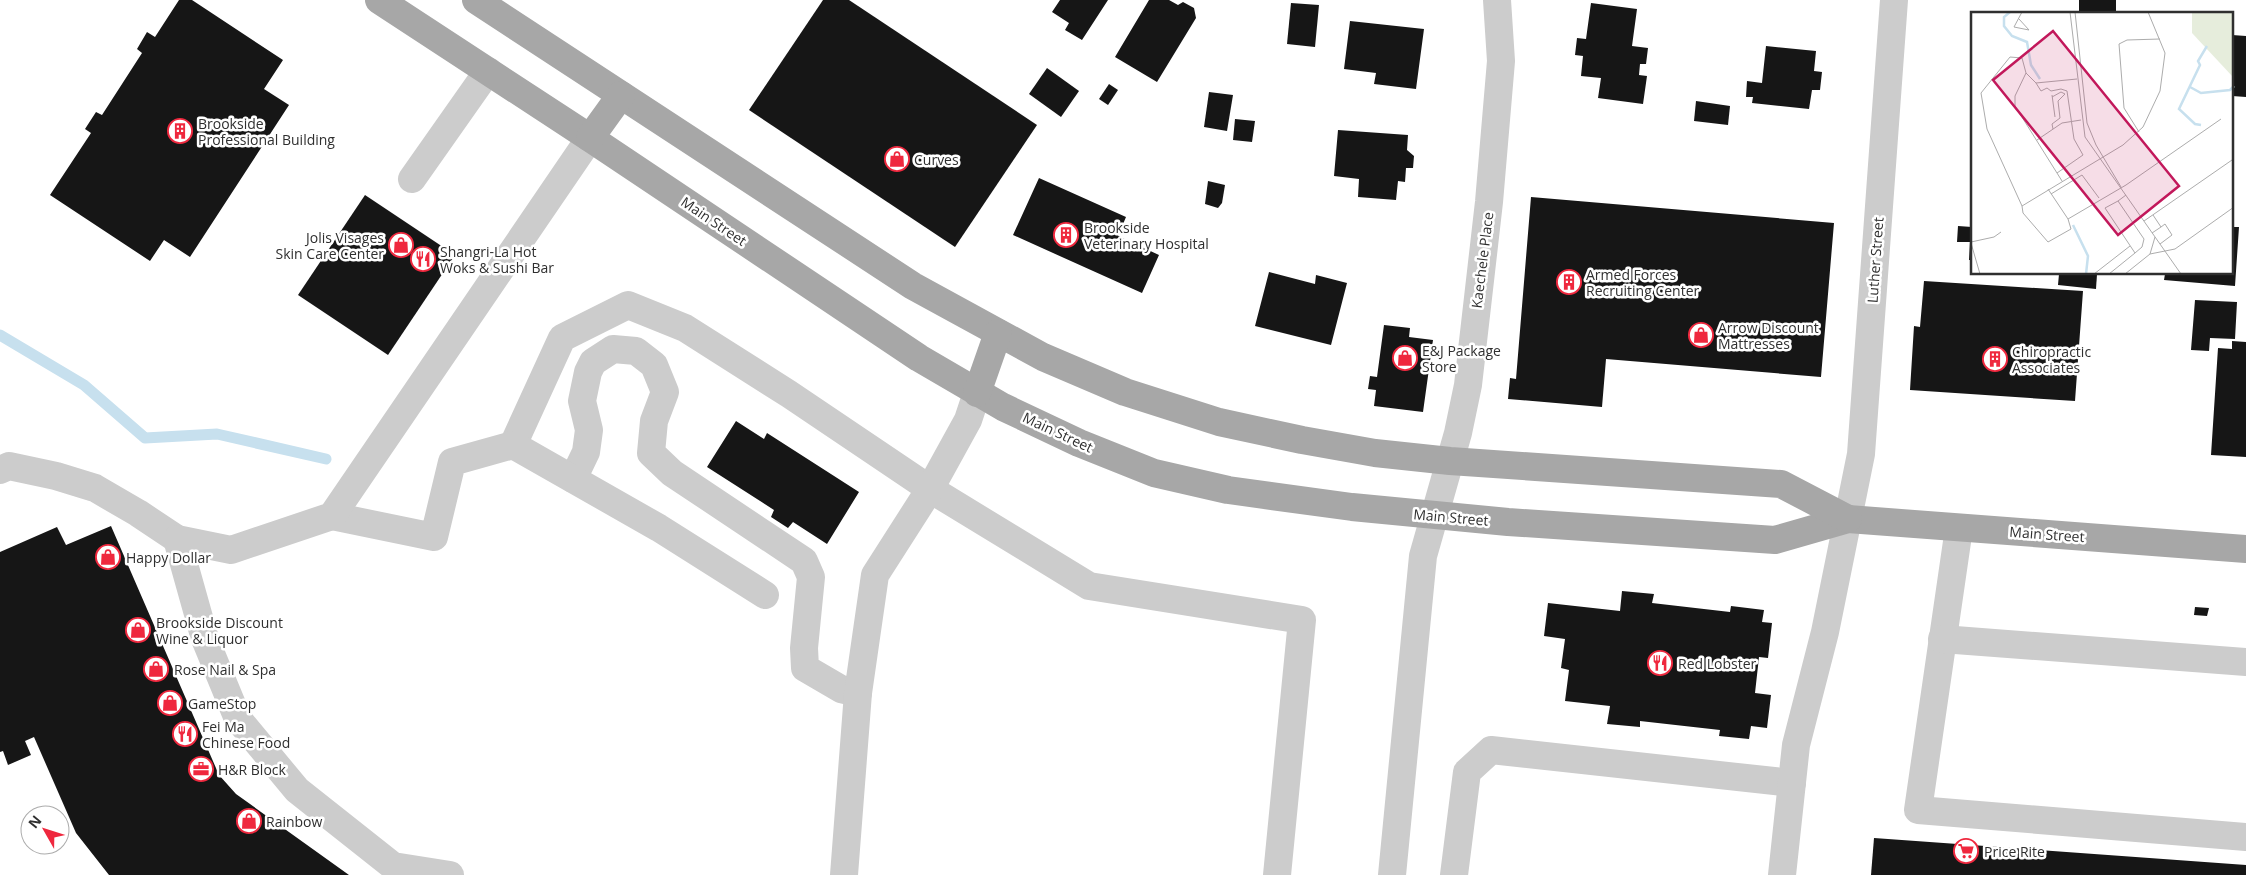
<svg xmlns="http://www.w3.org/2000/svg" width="2246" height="875" font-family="'Open Sans',sans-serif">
<rect width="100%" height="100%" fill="#fff"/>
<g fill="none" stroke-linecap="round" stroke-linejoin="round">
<polyline stroke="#c7e0ee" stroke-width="11" points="0,335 84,385 145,438 217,434 326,459"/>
</g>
<g fill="#161616">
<polygon points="179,0 192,0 283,60 264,89 289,105 190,257 164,240 150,261 50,195 91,133 85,129 96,112 102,115 142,53 137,49 147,32 155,37"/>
<polygon points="823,0 849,0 1037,125 955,247 749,110"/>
<polygon points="1060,0 1108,0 1082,40 1065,30 1069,23 1052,12"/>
<polygon points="1149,0 1169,0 1178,5 1183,2 1194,8 1196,18 1157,82 1115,57"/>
<polygon points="2079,0 2116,0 2116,13 2079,12"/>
<polygon points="1291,3 1319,5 1315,47 1287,44"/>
<polygon points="1591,3 1637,9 1632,46 1648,48 1646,64 1640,64 1639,75 1647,76 1643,104 1598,98 1601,78 1581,76 1583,56 1575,55 1577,38 1586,39"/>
<polygon points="1350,21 1424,29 1416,89 1374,84 1376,73 1344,69"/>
<polygon points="2232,35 2246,36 2246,97 2232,96"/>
<polygon points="1766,46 1816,51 1814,71 1822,72 1820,90 1812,90 1809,109 1752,103 1753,97 1746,97 1747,81 1762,83"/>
<polygon points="1047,68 1079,91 1061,117 1029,94"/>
<polygon points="1109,84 1118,90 1108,105 1099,99"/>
<polygon points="1209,92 1233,95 1227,131 1204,127"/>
<polygon points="1696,101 1730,106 1728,125 1694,121"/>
<polygon points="1235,119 1255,121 1252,142 1233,140"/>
<polygon points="1338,130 1408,135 1407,150 1414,156 1413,168 1406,168 1405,182 1398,181 1396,200 1358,197 1359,179 1334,176"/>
<polygon points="1039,178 1126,217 1118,236 1159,255 1142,293 1013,235"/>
<polygon points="1208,181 1225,185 1222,203 1218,208 1205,204"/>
<polygon points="365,195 455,255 388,355 298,295"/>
<polygon points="1531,197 1834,223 1821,377 1606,359 1602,407 1508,399 1510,378 1516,379"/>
<polygon points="1958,226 1972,227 1972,260 1969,260 1970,242 1957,242"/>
<polygon points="2232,227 2239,227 2235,286 2164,280 2165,274 2232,274"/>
<polygon points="1269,272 1315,284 1316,275 1347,283 1331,345 1255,326"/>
<polygon points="2059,274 2097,274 2096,289 2058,285"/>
<polygon points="1924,281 2083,291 2075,401 1910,390 1914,326 1920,327"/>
<polygon points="2195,300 2237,302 2235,339 2210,338 2209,351 2191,350"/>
<polygon points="1384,325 1410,328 1409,337 1433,340 1423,412 1374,406 1376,390 1368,389 1370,376 1377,377"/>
<polygon points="2232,341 2246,342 2246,457 2211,455 2218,348 2232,349"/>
<polygon points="736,421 764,439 767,433 859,492 827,544 793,522 788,528 771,517 774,510 707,467"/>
<polygon points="111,526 219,775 236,794 349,875 109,875 76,833 34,737 25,741 31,755 8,765 3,751 0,752 0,552 57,527 66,545"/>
<polygon points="1622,591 1654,594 1652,603 1730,612 1731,606 1764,610 1762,622 1772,623 1768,658 1759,657 1755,693 1771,695 1767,728 1751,726 1749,739 1719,736 1720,730 1640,721 1640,727 1607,724 1610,706 1565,701 1569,670 1561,668 1565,639 1544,636 1548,603 1620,611"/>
<polygon points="2195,607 2209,608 2207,616 2194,615"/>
<polygon points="1874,838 2246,865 2246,875 1871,875"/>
</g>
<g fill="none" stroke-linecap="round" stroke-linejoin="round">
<g stroke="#ccc" stroke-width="28">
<polyline points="412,179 488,71"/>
<polyline points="513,445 562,338 628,305 685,328 789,394 930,489 1089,586 1302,620 1277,875"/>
<polyline points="0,470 9,466 56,476 95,488 138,513 177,539"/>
<polyline points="573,479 586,452 589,430 582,401 588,372 593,362 613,349 636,351 654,365 665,392 654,421 651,453 672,473 804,561 811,577 804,648 805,668 841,689 858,693"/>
<polyline points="332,516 434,537 452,462 513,445 659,528 765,595"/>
<polyline points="1959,528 1918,810 2246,837"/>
<polyline points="1942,639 2246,662"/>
<polyline points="450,875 393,866 297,790 238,719 205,639 177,539 231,550 332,516 590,138"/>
<polyline points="844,875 858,693 875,575 930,489 968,420 977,393"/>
<polyline points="1392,875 1423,556 1458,433 1468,385 1489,202 1501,61 1497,0"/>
<polyline points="1454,875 1467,772 1491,750 1792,783"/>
<polyline points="1782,875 1796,745 1825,632 1861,454 1894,0"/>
</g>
<g stroke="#a7a7a7" stroke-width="28">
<polyline points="379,0 590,138 919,358 1003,407 1079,443 1154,473 1228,490 1352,507 1508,522 1775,540 1848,519 2246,549"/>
<polyline points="476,0 913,286 1043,357 1125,392 1219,422 1302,440 1375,453 1450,461 1781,484 1848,519"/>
<polyline points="590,138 621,95"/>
<polyline points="977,393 998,333"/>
</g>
</g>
<defs>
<symbol id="building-ring" viewBox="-11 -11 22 22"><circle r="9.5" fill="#fff" stroke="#ef283e" stroke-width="1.5"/><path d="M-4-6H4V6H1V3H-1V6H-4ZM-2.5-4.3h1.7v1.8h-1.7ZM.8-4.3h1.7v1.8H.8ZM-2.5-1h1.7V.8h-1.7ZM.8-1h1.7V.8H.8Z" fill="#ef283e"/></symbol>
<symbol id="shop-ring" viewBox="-11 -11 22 22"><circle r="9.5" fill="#fff" stroke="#ef283e" stroke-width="1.5"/><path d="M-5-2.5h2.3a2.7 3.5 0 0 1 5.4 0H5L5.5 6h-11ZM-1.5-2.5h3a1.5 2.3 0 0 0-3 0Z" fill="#ef283e"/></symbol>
<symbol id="restaurant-ring" viewBox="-11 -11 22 22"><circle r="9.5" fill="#fff" stroke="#ef283e" stroke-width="1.5"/><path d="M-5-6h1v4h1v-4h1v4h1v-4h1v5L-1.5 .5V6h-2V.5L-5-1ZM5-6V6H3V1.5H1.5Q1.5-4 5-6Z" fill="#ef283e"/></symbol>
<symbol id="office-ring" viewBox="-11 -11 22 22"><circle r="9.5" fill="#fff" stroke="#ef283e" stroke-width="1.5"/><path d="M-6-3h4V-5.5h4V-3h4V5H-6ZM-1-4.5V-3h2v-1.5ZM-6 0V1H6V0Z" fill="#ef283e"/></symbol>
<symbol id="supermarket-ring" viewBox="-11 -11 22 22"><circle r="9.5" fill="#fff" stroke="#ef283e" stroke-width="1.5"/><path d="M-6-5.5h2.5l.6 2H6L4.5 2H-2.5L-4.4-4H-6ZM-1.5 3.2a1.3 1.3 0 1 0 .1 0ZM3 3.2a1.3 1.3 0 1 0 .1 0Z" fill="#ef283e"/></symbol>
</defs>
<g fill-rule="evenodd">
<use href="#building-ring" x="166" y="117" width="28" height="28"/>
<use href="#shop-ring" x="883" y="145" width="28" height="28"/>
<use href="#building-ring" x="1052" y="221" width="28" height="28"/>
<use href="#shop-ring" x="387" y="231" width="28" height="28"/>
<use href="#restaurant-ring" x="409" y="245" width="28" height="28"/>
<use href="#building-ring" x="1555" y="268" width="28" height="28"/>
<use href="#shop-ring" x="1687" y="321" width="28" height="28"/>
<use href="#shop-ring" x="1391" y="344" width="28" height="28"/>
<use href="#building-ring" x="1981" y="345" width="28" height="28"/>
<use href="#shop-ring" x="94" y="543" width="28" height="28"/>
<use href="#shop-ring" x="124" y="616" width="28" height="28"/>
<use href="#restaurant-ring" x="1646" y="649" width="28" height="28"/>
<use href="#shop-ring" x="142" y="655" width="28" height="28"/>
<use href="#shop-ring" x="156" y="689" width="28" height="28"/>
<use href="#restaurant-ring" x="171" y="720" width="28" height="28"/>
<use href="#office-ring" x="187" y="755" width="28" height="28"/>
<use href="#shop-ring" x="235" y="807" width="28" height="28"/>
<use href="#supermarket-ring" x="1952" y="837" width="28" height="28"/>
</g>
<g text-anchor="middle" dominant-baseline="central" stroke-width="5" stroke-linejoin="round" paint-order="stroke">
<g font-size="14" fill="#2f2f2f" stroke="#fff" text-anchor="start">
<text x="198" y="123">Brookside<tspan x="198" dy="16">Professional Building</tspan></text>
<text x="914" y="159">Curves</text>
<text x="1084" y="227">Brookside<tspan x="1084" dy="16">Veterinary Hospital</tspan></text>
<text x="384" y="237" text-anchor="end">Jolis Visages<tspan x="384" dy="16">Skin Care Center</tspan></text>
<text x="440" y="251">Shangri-La Hot<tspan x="440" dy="16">Woks &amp; Sushi Bar</tspan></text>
<text x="1586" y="274">Armed Forces<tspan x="1586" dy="16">Recruiting Center</tspan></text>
<text x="1718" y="327">Arrow Discount<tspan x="1718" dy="16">Mattresses</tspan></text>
<text x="1422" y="350">E&amp;J Package<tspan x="1422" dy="16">Store</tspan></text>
<text x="2012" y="351">Chiropractic<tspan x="2012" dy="16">Associates</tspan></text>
<text x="126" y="557">Happy Dollar</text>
<text x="156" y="622">Brookside Discount<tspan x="156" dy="16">Wine &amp; Liquor</tspan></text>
<text x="1678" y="663">Red Lobster</text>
<text x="174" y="669">Rose Nail &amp; Spa</text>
<text x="188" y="703">GameStop</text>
<text x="202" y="726">Fei Ma<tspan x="202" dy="16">Chinese Food</tspan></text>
<text x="218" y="769">H&amp;R Block</text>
<text x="266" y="821">Rainbow</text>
<text x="1984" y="851">Price Rite</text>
</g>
<g font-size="14" fill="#2f2f2f" stroke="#fff">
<text transform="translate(714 221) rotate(34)">Main Street</text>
<text transform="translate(1482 260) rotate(-83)">Kaechele Place</text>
<text transform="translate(1875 260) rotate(-86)">Luther Street</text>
<text transform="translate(1058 432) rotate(25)">Main Street</text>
<text transform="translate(1451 517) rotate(5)">Main Street</text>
<text transform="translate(2047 534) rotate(4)">Main Street</text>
</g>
</g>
<g transform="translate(1971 12)">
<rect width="262" height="262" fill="#fff"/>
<path d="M 221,0 L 262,0 L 262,65 L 221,21 Z" fill="#e6eddc"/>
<path fill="none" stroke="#c7e0ee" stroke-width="2.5" d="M 39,0 L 33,5 L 33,14 L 41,24 L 56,30 L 60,53 L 69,67M 219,75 L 230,81 L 259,78 L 263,74M 230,113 L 224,112 L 208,97 L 229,53 L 227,49 L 236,34M 102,213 L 117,244 L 115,262"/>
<path fill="none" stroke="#acacac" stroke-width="1" d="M 99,0 L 114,125 L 210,262M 104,0 L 116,111 L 125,133 L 150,175M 48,7 L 58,18 L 43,15 L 51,0M 65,71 L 70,79 L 76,76 L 80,79 L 90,77 L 96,79 L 103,127 L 112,143 L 86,161M 81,83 L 84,105M 81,85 L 90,80 L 94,82 L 87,89 L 89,106 L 81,112 L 82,117M 168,120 L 153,96 L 148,32 L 156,28 L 189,27M 66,128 L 91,111 L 110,108M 91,169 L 44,94 L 44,84 L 55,61 L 65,71 L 106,67M 77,177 L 97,207 L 155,173 L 250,107M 80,182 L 111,163 L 128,186M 147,189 L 173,227 L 171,235 L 164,241 L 134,196 L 147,189 L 155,183M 51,194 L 16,117 L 10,81 L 39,45 L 51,46 L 55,61M 97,207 L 100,217 L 77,230 L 52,201 L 51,194 L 152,133 L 172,115 L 189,79 L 194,41 L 177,0M 173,209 L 261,148M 181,221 L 190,215 L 182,203M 0,230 L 23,225 L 30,220M 0,231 L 9,262M 189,232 L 201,223 L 194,212 L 190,215M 179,242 L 204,237 L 263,195M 123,262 L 159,234M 138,262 L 164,241M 154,262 L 179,242 L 184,225"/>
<path fill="#c2185b" fill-opacity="0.15" stroke="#c2185b" stroke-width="2.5" d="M 82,19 L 208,174 L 147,223 L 22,68 Z"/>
<rect width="262" height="262" fill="none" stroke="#2f2f2f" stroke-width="2.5"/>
</g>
<g transform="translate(45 830) rotate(309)"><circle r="24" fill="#ffffff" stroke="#acacac"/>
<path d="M0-4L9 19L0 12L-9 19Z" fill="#ef283e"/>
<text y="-8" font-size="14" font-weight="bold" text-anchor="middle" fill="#2f2f2f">N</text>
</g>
</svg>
